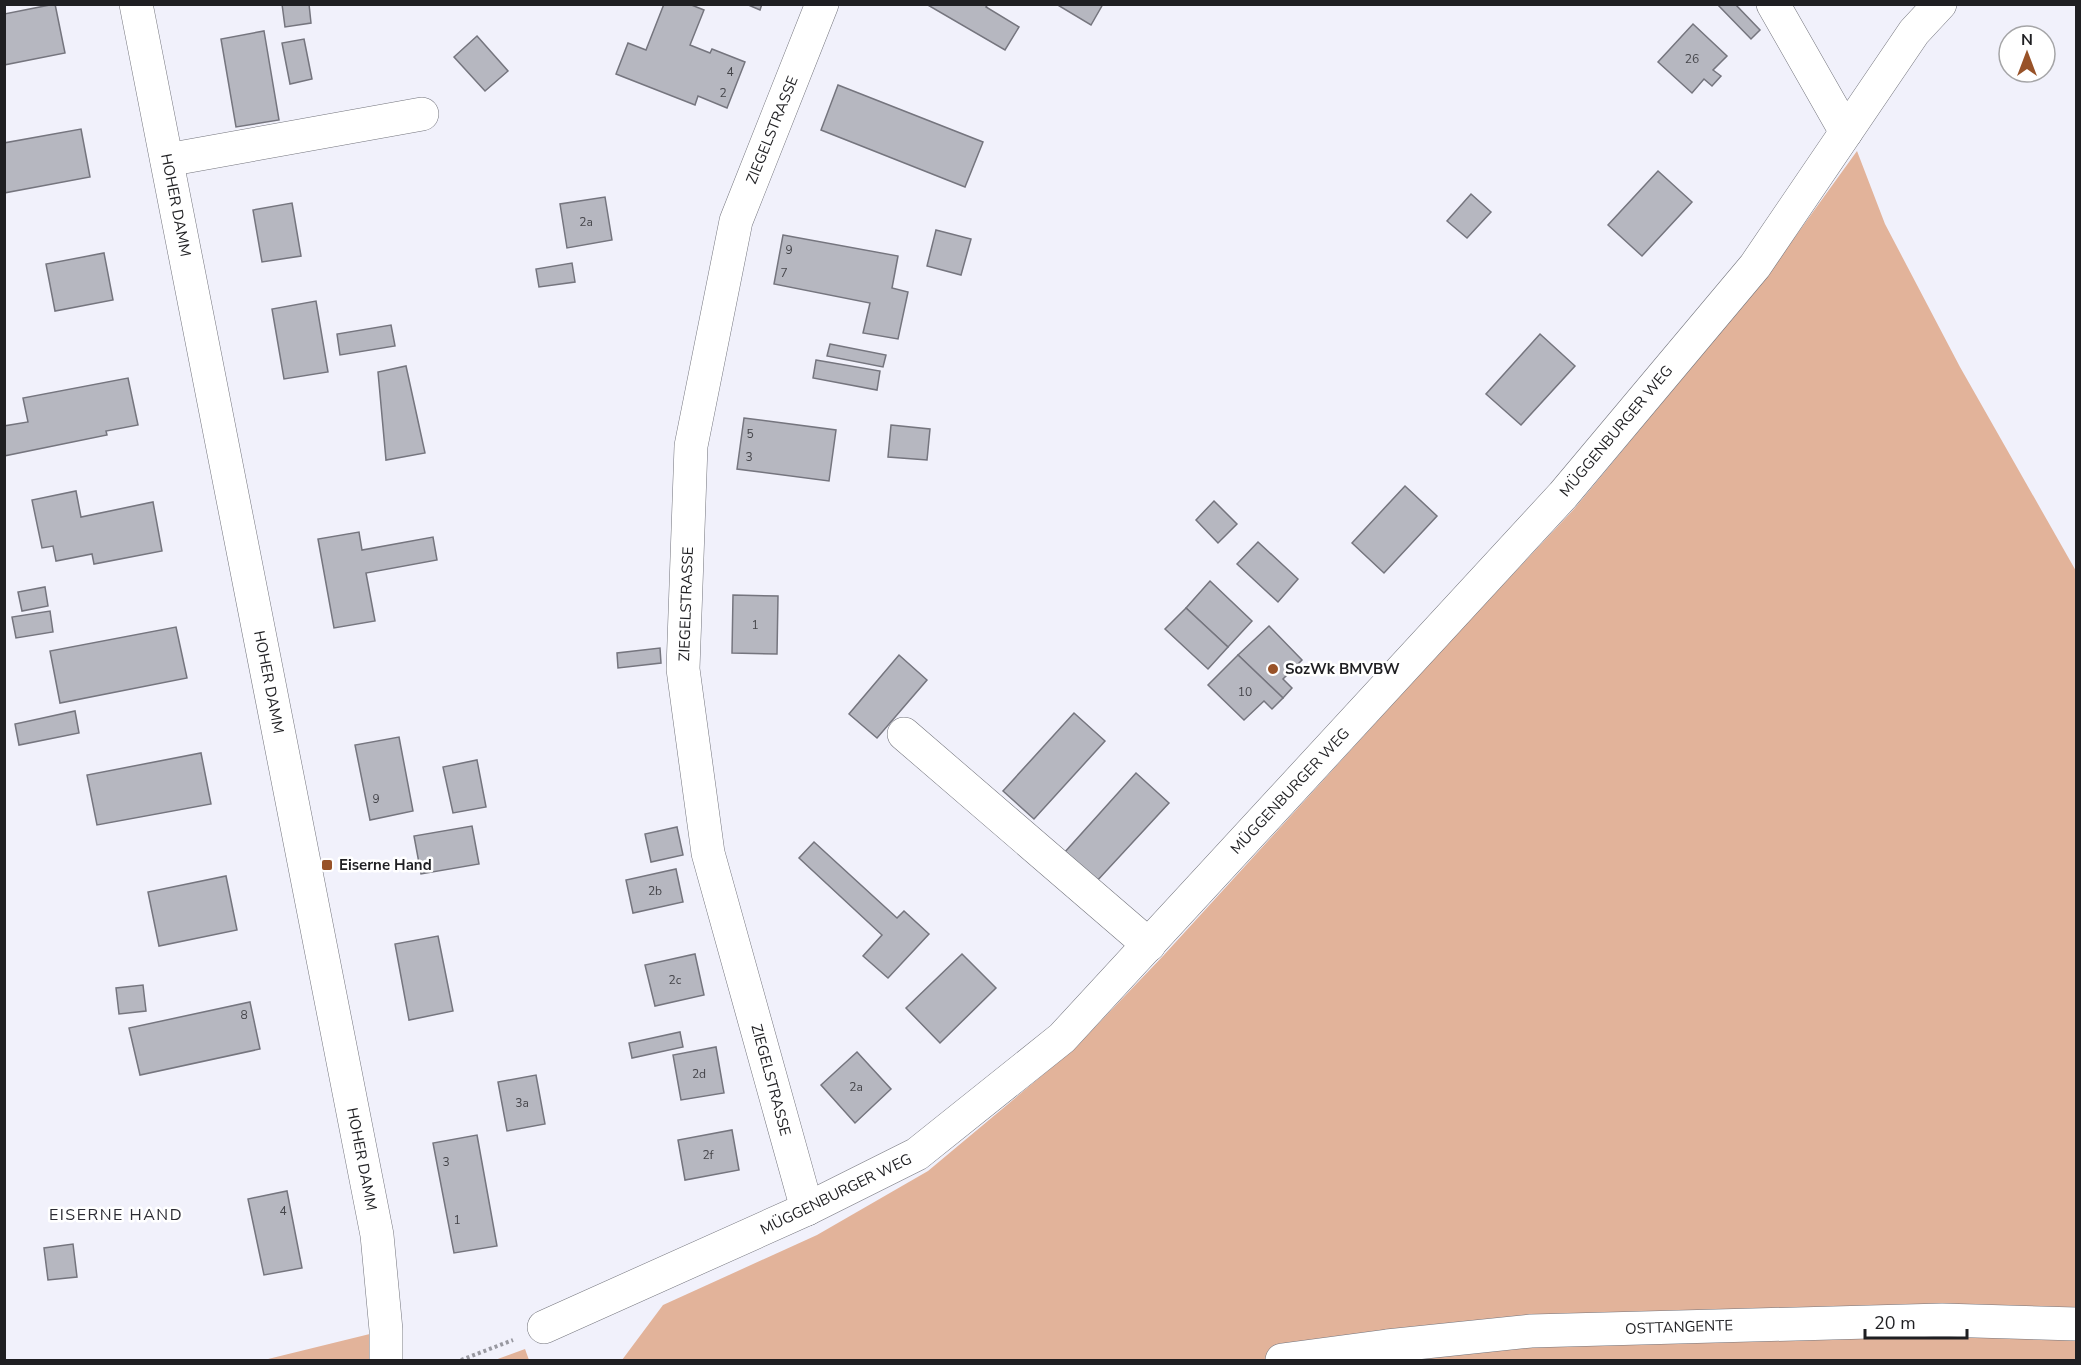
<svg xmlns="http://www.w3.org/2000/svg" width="2081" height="1365" font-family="'Nunito Sans',sans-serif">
<rect width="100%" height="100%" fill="#f1f1fb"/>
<g fill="#e2b39a">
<polygon points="1857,151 1885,224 1960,367 2076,571 2076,1360 622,1360 663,1305 817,1235 928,1171 1075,1048 1163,956 1452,639 1574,509 1766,277"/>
<polygon points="386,1330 381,1360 264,1360"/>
<polygon points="525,1349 529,1360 495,1360"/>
</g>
<g fill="#b6b7c0" stroke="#75757e" stroke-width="1.5">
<polygon points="55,4 65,53 4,65 4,14"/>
<polygon points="282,4 309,4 311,23 285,27"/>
<polygon points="664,4 689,4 704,10 690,45 710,53 712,49 745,62 727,108 698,96 695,105 616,74 628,43 646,50"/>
<polygon points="746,4 762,4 760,10"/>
<polygon points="926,4 988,4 986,7 1019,27 1005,50"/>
<polygon points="1056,4 1103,4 1091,25"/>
<polygon points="1717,4 1735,4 1760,30 1751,39"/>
<polygon points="1693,24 1727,56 1713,70 1721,76 1712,86 1704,79 1692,93 1658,62"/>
<polygon points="264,31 279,120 236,127 221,39"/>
<polygon points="477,36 508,71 485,91 454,57"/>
<polygon points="304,39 312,79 290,84 282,43"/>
<polygon points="838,85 983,142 965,187 821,130"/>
<polygon points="81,129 90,177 4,193 4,143"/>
<polygon points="1658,171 1692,202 1642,256 1608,225"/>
<polygon points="1471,194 1491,212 1467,238 1447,221"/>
<polygon points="605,197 612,240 567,248 560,204"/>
<polygon points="292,203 301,256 262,262 253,210"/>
<polygon points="936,230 971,239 961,275 927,266"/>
<polygon points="783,235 898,256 892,288 908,292 898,339 863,333 870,303 774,284"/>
<polygon points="104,253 113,300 55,311 46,264"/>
<polygon points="572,263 575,282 539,287 536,269"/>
<polygon points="316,301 328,372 284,379 272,309"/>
<polygon points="391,325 395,346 340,355 337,334"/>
<polygon points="1540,334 1575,366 1521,425 1486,394"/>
<polygon points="830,344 886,355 883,367 827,356"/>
<polygon points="816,360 880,371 877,390 813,378"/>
<polygon points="406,366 425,453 386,460 378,372"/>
<polygon points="128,378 138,425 106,431 107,435 4,456 4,426 28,422 23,398"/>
<polygon points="744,418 836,430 829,481 737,469"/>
<polygon points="891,425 930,429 927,460 888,457"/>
<polygon points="1405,486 1437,516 1384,573 1352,543"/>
<polygon points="76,491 81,517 153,502 162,551 94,564 92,554 56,561 53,546 42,548 32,500"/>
<polygon points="1214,501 1237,524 1218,543 1196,520"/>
<polygon points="359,532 362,550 433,537 437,560 366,573 375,621 334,628 318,539"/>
<polygon points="1258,542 1298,579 1278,602 1237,564"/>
<polygon points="1210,581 1252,621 1228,647 1186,608"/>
<polygon points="45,587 48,606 22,611 18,592"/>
<polygon points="733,595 778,596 777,654 732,653"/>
<polygon points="1186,608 1228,647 1208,669 1165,629"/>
<polygon points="50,611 53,632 16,638 12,617"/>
<polygon points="1269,626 1302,660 1283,679 1292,688 1283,698 1238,655"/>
<polygon points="176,627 187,678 60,703 50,651"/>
<polygon points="660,648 661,663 618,668 617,653"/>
<polygon points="899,655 927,680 877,738 849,714"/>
<polygon points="1238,655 1283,698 1272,709 1264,701 1244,720 1208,685"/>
<polygon points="75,711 79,733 19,745 15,724"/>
<polygon points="1074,713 1105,741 1034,819 1003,791"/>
<polygon points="399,737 413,811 370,820 355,745"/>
<polygon points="201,753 211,804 97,825 87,775"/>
<polygon points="477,760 486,807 453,813 443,767"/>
<polygon points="1136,773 1169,803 1096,882 1064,853"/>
<polygon points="472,826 479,864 421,874 414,836"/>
<polygon points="677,827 683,855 651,862 645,834"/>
<polygon points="814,842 897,918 904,911 929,934 888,978 863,956 882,935 799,858"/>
<polygon points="676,869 683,902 633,913 626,880"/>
<polygon points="226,876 237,930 159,946 148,892"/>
<polygon points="438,936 453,1011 409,1020 395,944"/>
<polygon points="695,954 704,995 655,1006 645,965"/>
<polygon points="962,954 996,988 940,1043 906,1008"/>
<polygon points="143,985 146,1011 119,1014 116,988"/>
<polygon points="250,1002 260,1049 140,1075 129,1028"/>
<polygon points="680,1032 683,1047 632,1058 629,1043"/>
<polygon points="716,1047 724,1093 681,1100 673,1055"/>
<polygon points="857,1052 891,1089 855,1123 821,1085"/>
<polygon points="536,1075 545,1124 507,1131 498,1082"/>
<polygon points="732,1130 739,1170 685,1180 678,1140"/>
<polygon points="477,1135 497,1246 454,1253 433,1143"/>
<polygon points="287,1191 302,1268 264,1275 248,1199"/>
<polygon points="73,1244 77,1277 48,1280 44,1248"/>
</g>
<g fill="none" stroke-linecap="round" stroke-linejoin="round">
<defs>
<g id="minor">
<polyline points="1773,4 1846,132"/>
<polyline points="167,160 422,114"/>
<polyline points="904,734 1149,945"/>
<polyline points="807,1209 708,853 683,669 691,446 736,221 822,4"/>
<polyline points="544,1327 807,1209 917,1154 1062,1038 1563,495 1755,266 1914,32 1940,4"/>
</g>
<g id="major">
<polyline points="136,4 377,1235 386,1330 386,1360"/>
<polyline points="1282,1360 1387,1346 1531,1331 1942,1320 2076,1324"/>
</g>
</defs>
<use href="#minor" stroke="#73747c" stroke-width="34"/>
<use href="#major" stroke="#73747c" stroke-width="34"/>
<polyline stroke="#9898a0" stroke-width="4" stroke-dasharray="3 3" stroke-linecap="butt" points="461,1360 513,1340"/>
<use href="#minor" stroke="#fff" stroke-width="33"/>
<use href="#major" stroke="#fff" stroke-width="33"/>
</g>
<g fill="#985228" stroke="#fff" stroke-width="2">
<circle cx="1273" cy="669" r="6"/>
<rect x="321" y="859" width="12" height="12" rx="3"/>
</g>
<g text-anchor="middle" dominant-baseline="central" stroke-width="5" stroke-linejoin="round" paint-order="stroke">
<g font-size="12" fill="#45454a">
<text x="1692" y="59">26</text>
<text x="730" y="72">4</text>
<text x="723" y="93">2</text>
<text x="586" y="222">2a</text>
<text x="789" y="250">9</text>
<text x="784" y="273">7</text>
<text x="750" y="434">5</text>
<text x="749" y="457">3</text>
<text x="755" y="625">1</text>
<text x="1245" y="692">10</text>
<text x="376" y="799">9</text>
<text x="655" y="891">2b</text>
<text x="675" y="980">2c</text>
<text x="244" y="1015">8</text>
<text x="699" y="1074">2d</text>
<text x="856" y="1087">2a</text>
<text x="522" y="1103">3a</text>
<text x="708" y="1155">2f</text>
<text x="446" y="1162">3</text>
<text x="283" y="1211">4</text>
<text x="457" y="1220">1</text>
</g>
<g font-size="15" fill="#1f1f22" stroke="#fff">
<text transform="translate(772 130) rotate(-68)">ZIEGELSTRASSE</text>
<text transform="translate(176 205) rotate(79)">HOHER DAMM</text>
<text transform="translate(1616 431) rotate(-50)">MÜGGENBURGER WEG</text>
<text transform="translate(686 604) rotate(-88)">ZIEGELSTRASSE</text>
<text transform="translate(269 682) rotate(79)">HOHER DAMM</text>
<text transform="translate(1290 791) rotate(-47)">MÜGGENBURGER WEG</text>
<text transform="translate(771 1080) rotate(75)">ZIEGELSTRASSE</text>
<text transform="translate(362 1159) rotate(79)">HOHER DAMM</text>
<text transform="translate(836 1194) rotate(-26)">MÜGGENBURGER WEG</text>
<text transform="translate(1679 1327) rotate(-2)">OSTTANGENTE</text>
</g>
<g font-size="15" font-weight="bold" fill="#1f1f22" stroke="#fff" text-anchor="start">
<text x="1285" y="669">SozWk BMVBW</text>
<text x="339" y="865">Eiserne Hand</text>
</g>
<g font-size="16" letter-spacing="1.5" fill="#2c2c34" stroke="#fff">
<text x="116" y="1215">EISERNE HAND</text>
</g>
</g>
<rect width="2081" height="1365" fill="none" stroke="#1f1f22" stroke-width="12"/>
<g transform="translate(2027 54)"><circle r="28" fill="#ffffff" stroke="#a5a5a7" stroke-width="1.5"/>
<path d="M0-4.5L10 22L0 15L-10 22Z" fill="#985228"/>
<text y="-9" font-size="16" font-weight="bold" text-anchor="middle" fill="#1f1f22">N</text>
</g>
<path d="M1865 1329v9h102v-9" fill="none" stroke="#1f1f22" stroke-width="3"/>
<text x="1874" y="1329" font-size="18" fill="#1f1f22" stroke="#ffffff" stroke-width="4.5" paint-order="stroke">20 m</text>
</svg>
